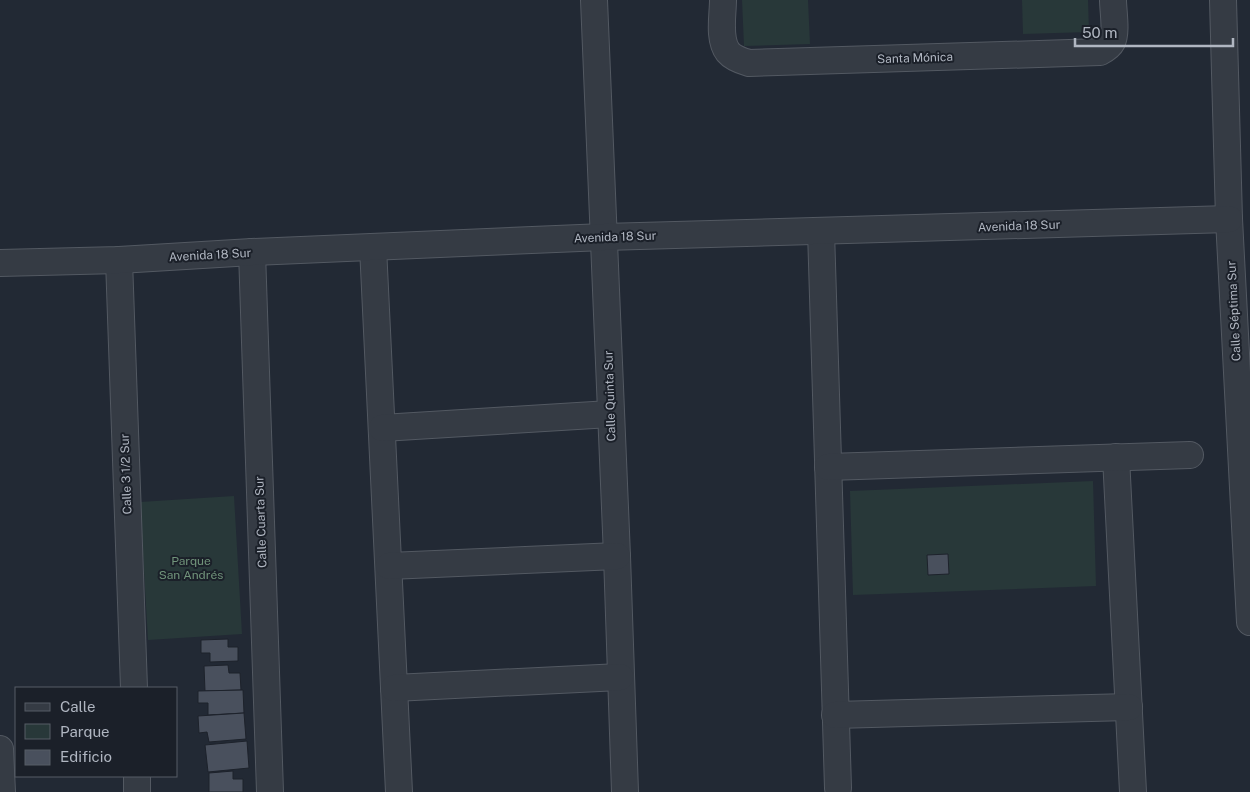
<svg xmlns="http://www.w3.org/2000/svg" width="1250" height="792" font-family="'Public Sans',sans-serif">
  <rect width="100%" height="100%" fill="#222934"/>
  <!-- green -->
  <g fill="#283839">
    <polygon points="742,0 808,0 810,44 744,46"/>
    <polygon points="1022,0 1088,0 1089,32 1023,34"/>
    <polygon points="1093,481 1096,586 853,595 850,491"/>
    <polygon points="234,496 242,634 148,640 140,502"/>
  </g>
  <!-- building -->
  <g fill="#49505d" stroke="#1d222b">
    <polygon points="948,554 949,574 928,575 927,555"/>
    <polygon points="228,639 228,647 238,647 238,661 210,662 210,653 201,653 201,640"/>
    <polygon points="228,665 229,673 240,673 241,690 205,691 204,666"/>
    <polygon points="243,690 244,713 208,715 208,703 198,703 198,691"/>
    <polygon points="244,713 246,739 209,742 207,732 199,733 198,716"/>
    <polygon points="247,741 249,768 208,772 205,745"/>
    <polygon points="233,771 233,779 243,779 243,792 209,792 209,773"/>
  </g>
  <g fill="none" stroke-linecap="round" stroke-linejoin="round">
    <defs>
      <g id="minor">
        <polyline points="594,0 617,556 625,792"/>
        <path d="M723,0c0,15 -5,39 5,52 5,6 14,9 21,11l351,-11c4,-2 10,-6 12,-10 5,-9 1,-32 1,-42"/>
        <polyline points="1223,0 1229,219 1250,622"/>
        <polyline points="821,231 838,788"/>
        <polyline points="373,247 399,792"/>
        <polyline points="252,252 270,792"/>
        <polyline points="119,260 134,688"/>
        <polyline points="0,263 119,260 252,252 604,237 1229,219"/>
        <polyline points="382,428 610,414"/>
        <polyline points="1116,457 1133,792"/>
        <polyline points="828,467 1190,455"/>
        <polyline points="389,566 617,556"/>
        <polyline points="394,688 620,677"/>
        <polyline points="835,715 1129,707"/>
        <polyline points="0,749 2,792"/>
        <polyline points="137,776 137,792"/>
      </g>
    </defs>
    <!-- minor casing -->
    <use href="#minor" stroke="#535962" stroke-width="28"/>
    <!-- minor -->
    <use href="#minor" stroke="#353b44" stroke-width="26"/>
  </g>
  <g text-anchor="middle" stroke-width="4" stroke-linejoin="round" paint-order="stroke">
    <!-- street labels -->
    <g font-size="12" fill="#b0b6c1" stroke="#1b2029">
      <text transform="translate(915 58) rotate(-2)" y="4">Santa Mónica</text>
      <text transform="translate(1019 226) rotate(-2)" y="4">Avenida 18 Sur</text>
      <text transform="translate(615 237) rotate(-2)" y="4">Avenida 18 Sur</text>
      <text transform="translate(210 255) rotate(-3)" y="4">Avenida 18 Sur</text>
      <text transform="translate(1234 311) rotate(-93)" y="4">Calle Séptima Sur</text>
      <text transform="translate(610 396) rotate(-92)" y="4">Calle Quinta Sur</text>
      <text transform="translate(126 474) rotate(-92)" y="4">Calle 3 1/2 Sur</text>
      <text transform="translate(261 522) rotate(-92)" y="4">Calle Cuarta Sur</text>
    </g>
    <!-- park labels -->
    <g font-size="12" fill="#71947b" stroke="#1b2029">
      <text x="191" y="565">Parque<tspan x="191" dy="14">San Andrés</tspan></text>
    </g>
  </g>
  <!-- legend -->
  <rect x="15" y="687" width="162" height="90" fill="#1b2029" stroke="#575c66"/>
  <rect x="25" y="703" width="25" height="8" fill="#353b44" stroke="#575c66"/>
  <text x="60" y="712" font-size="15" fill="#b0b6c1">Calle</text>
  <rect x="25" y="724" width="25" height="15" fill="#283839" stroke="#575c66"/>
  <text x="60" y="737" font-size="15" fill="#b0b6c1">Parque</text>
  <rect x="25" y="750" width="25" height="15" fill="#49505d" stroke="#575c66"/>
  <text x="60" y="762" font-size="15" fill="#b0b6c1">Edificio</text>
  <!-- scale -->
  <path d="M1075 38v8h158v-8" fill="none" stroke="#b0b6c1" stroke-width="2.5"/>
  <text x="1082" y="38" font-size="15" fill="#b0b6c1" stroke="#1b2029" stroke-width="4" paint-order="stroke">50 m</text>
</svg>
